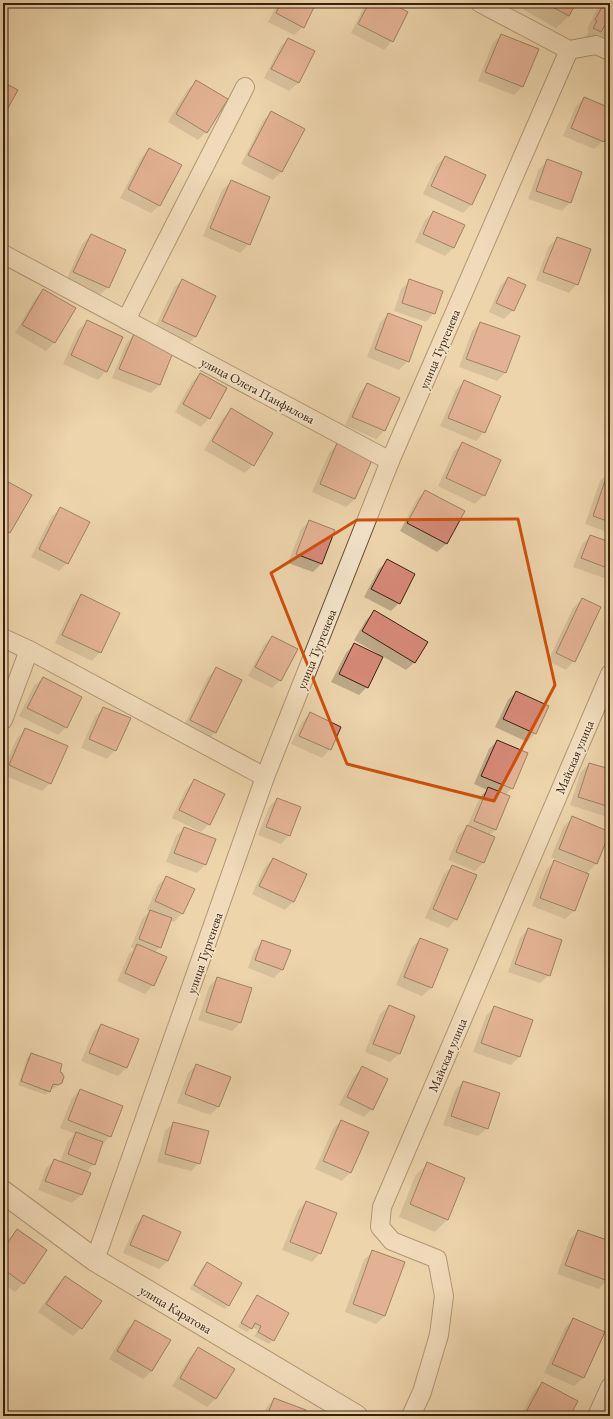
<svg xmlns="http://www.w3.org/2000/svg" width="613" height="1419" font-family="'EB Garamond',serif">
  <rect width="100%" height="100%" fill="#edd4ac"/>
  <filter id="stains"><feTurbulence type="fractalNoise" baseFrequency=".005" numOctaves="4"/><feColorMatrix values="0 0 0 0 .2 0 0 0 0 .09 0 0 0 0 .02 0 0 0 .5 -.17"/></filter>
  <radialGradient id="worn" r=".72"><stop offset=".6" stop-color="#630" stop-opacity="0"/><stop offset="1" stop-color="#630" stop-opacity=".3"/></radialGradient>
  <!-- shadow -->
  <g fill="#0003">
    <polygon points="278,3 315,3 303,27 294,35 268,22"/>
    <polygon points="366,3 389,3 392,41 384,50 351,33"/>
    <polygon points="512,3 575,3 569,16 556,28"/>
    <polygon points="600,3 610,3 610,40 598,34 592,40 586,37 589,30 587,29"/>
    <polygon points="501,35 537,50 522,87 514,95 478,81 493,43"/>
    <polygon points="288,39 314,52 298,83 289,91 264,78 280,47"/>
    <polygon points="197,81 206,132 198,140 168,122 188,89"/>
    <polygon points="584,98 610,109 610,124 603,141 594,149 563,136 576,106"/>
    <polygon points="271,113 303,129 281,172 273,180 241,164 263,121"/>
    <polygon points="149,149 160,205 151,213 120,198 141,158"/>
    <polygon points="445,157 472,204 463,213 423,194 436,166"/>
    <polygon points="547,161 570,202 562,211 528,199 539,169"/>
    <polygon points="231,182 249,244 240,253 203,236 222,190"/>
    <polygon points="433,212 453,248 445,256 415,242 425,220"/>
    <polygon points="91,235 108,287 99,296 66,281 82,244"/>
    <polygon points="557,238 577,284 569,293 536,280 549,246"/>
    <polygon points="508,278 513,310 504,319 489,312 500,286"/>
    <polygon points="182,280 215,296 195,337 187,345 154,329 174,288"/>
    <polygon points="410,281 434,313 426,322 394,311 401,289"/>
    <polygon points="43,290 74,309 54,343 46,351 15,333 35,299"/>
    <polygon points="388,314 408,361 399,370 367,357 380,323"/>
    <polygon points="87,322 106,371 98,380 63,364 78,330"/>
    <polygon points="480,323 519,336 505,373 497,381 459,367 472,331"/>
    <polygon points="134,335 173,351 159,385 151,393 112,378 126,344"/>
    <polygon points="200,374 209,418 201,427 175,412 192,382"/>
    <polygon points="464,381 484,432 476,441 440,426 456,390"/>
    <polygon points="367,385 385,430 376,439 345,425 359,393"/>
    <polygon points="231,410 253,465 245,473 204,450 223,418"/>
    <polygon points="463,443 484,495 475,504 438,486 454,451"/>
    <polygon points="338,444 355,499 346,507 312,492 329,453"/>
    <polygon points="609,473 610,473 610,533 585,524 600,481"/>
    <polygon points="3,480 9,532 3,538"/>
    <polygon points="426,491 463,511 446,544 437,552 400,531 417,499"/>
    <polygon points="61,508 67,563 59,571 31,557 52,516"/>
    <polygon points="310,521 334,531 321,564 313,572 288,563 301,529"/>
    <polygon points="591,536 610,543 610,572 604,578 573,567 582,544"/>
    <polygon points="387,561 399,603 391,611 364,597 379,569"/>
    <polygon points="82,595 100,652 92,661 55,643 73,604"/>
    <polygon points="582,599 574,661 566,670 548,661 573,608"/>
    <polygon points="374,612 415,662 406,670 382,656 367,687 359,695 331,682 346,653 354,644 377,655 378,654 354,640 366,620"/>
    <polygon points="272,637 280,680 272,688 248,676 264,645"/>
    <polygon points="217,668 216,732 207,740 183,728 208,677"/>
    <polygon points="43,678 66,727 58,735 19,716 34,686"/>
    <polygon points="516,692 548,707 535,734 527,742 495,727 508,700"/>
    <polygon points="104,708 115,750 107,759 81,748 95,716"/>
    <polygon points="310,713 330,749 322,758 291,744 302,722"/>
    <polygon points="610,722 610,735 605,733"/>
    <polygon points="26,729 50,783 42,791 3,775 3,770 17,738"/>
    <polygon points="497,741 512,788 505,795 496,829 489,836 494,838 483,863 475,871 448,860 459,835 467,827 480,797 487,790 474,784 489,749"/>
    <polygon points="589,764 610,770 610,818 570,805 581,772"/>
    <polygon points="194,781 209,824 201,832 172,818 186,789"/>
    <polygon points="277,799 289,835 281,844 258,835 269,807"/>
    <polygon points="573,818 609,833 596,864 586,874 588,874 574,911 565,919 532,906 546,870 555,861 583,873 584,871 551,857 564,826"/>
    <polygon points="184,828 215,840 205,865 197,873 166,862 176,836"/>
    <polygon points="273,859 306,875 293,902 285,910 252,894 265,867"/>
    <polygon points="453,866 456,919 448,928 425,918 444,874"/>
    <polygon points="167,877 193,889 182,914 174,922 170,920 160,947 154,953 153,985 145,994 117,981 129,954 134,949 131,947 142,919 150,911 147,910 158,885"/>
    <polygon points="528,929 549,975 540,983 508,972 520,938"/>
    <polygon points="421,939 447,950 431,988 422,996 396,985 412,947"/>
    <polygon points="263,941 283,969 274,978 248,968 254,950"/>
    <polygon points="217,978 240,1023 232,1031 198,1020 209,987"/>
    <polygon points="389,1006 414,1016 399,1054 390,1062 365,1052 380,1014"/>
    <polygon points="494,1007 519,1057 511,1065 473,1052 486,1016"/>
    <polygon points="101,1025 138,1040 126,1068 118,1076 81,1061 93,1033"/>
    <polygon points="31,1054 58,1073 61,1082 57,1086 53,1089 51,1088 46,1095 18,1085 27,1058"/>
    <polygon points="196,1065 219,1106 210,1115 177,1103 188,1073"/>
    <polygon points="362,1068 372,1109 364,1117 339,1105 354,1076"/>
    <polygon points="463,1082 487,1128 478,1136 443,1125 455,1090"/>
    <polygon points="80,1090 110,1136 102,1145 94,1164 86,1172 89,1174 81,1195 72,1203 38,1190 46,1168 55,1160 60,1162 68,1141 75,1134 60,1128 72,1098"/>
    <polygon points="341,1121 350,1173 342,1181 315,1169 333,1129"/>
    <polygon points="174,1123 199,1163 191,1171 157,1162 165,1131"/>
    <polygon points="427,1164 448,1219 435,1232 399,1217 415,1176"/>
    <polygon points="610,1193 610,1209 605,1207"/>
    <polygon points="306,1202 320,1253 312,1262 282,1250 298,1210"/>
    <polygon points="143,1217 168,1261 159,1269 123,1253 135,1225"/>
    <polygon points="17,1231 24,1283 15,1292 3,1283 3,1247 8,1239"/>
    <polygon points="578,1231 610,1243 610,1273 607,1280 599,1289 557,1274 570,1239"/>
    <polygon points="373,1251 385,1316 376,1324 345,1312 364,1260"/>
    <polygon points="207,1263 228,1305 225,1309 190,1289 203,1267"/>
    <polygon points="66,1277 81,1328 73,1336 38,1312 57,1285"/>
    <polygon points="257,1296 273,1340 269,1344 254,1336 258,1330 252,1327 247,1332 238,1327 253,1300"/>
    <polygon points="573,1320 603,1333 583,1378 574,1386 544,1373 565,1328"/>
    <polygon points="136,1321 152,1371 143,1379 109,1359 127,1329"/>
    <polygon points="199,1348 233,1369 215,1399 207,1407 172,1386 190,1357"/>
    <polygon points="542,1383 569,1416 521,1416 533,1392"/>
    <polygon points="274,1399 303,1416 263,1416 266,1408"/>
  </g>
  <!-- building -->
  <g fill="#d78a79" stroke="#3a200c">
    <polygon points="281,3 316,3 304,28 276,13"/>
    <polygon points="369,3 391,3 408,12 393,42 358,24"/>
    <polygon points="545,3 576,3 569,16"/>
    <polygon points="604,3 610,3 610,28 605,25 601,32 593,28 597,21 595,20"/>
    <polygon points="501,34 539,49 523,87 485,72"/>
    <polygon points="288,38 315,51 299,83 271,69"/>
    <polygon points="196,80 228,99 207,133 176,114"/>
    <polygon points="3,82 18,90 3,117"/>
    <polygon points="584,97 610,108 610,127 604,142 571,128"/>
    <polygon points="271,111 305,129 282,172 248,155"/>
    <polygon points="149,148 182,165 160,206 128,189"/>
    <polygon points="445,156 486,175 472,205 431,186"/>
    <polygon points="547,159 582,172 571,203 536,191"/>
    <polygon points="231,180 270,197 250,245 210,228"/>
    <polygon points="433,211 465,225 454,248 423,234"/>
    <polygon points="91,234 126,250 109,288 73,272"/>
    <polygon points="557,237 591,249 578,285 543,272"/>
    <polygon points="508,277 526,285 514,311 496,303"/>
    <polygon points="182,279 216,296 196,337 162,321"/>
    <polygon points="409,279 443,291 435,314 402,303"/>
    <polygon points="43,289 76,308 55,343 22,325"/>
    <polygon points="388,313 422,326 409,362 375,349"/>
    <polygon points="87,320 123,337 107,372 71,355"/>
    <polygon points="480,322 520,336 506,373 466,359"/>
    <polygon points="134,334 174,350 160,385 119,369"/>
    <polygon points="200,373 227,388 210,419 183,404"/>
    <polygon points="464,380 501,396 485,433 448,418"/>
    <polygon points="367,383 400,398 385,431 352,417"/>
    <polygon points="231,408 273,433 254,466 212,441"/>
    <polygon points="462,442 501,460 485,496 446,478"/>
    <polygon points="337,443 373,458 355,499 320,484"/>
    <polygon points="608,472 610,472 610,522 593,516"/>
    <polygon points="3,479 32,495 10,533 3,529"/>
    <polygon points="425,490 465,511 447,544 407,523"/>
    <polygon points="60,507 90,522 68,564 39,549"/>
    <polygon points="309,520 335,530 322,564 296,554"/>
    <polygon points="590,535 610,542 610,569 581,558"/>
    <polygon points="387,559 415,574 400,604 371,589"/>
    <polygon points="81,594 120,613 101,653 62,635"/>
    <polygon points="582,598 601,607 575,662 556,653"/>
    <polygon points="374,610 428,642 415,663 362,631"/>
    <polygon points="272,636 298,649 281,681 255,667"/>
    <polygon points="354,643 383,657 368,688 339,674"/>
    <polygon points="3,644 9,647 3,658"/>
    <polygon points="216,667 242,680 216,733 190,720"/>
    <polygon points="43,677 82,697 67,728 27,708"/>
    <polygon points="516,691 549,706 536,734 503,719"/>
    <polygon points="103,707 131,718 116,751 89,739"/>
    <polygon points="310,712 341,727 331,750 299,736"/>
    <polygon points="25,728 68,746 51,784 9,765"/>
    <polygon points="497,740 528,753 513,789 481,776"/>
    <polygon points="589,763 610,769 610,807 578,797"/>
    <polygon points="194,779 225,794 210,825 179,810"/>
    <polygon points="488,787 510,796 496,830 474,821"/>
    <polygon points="277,798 301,807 290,836 266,827"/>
    <polygon points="572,816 610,832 597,864 559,849"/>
    <polygon points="467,825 495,837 484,863 456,852"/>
    <polygon points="184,827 216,839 206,865 174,853"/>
    <polygon points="273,858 307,874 294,902 259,886"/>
    <polygon points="554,860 589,874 575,911 540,898"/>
    <polygon points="452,865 477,875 457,920 433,909"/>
    <polygon points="166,876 195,889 183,914 155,901"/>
    <polygon points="150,910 172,918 161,948 139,939"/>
    <polygon points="528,928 562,940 550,976 515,964"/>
    <polygon points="420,938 448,949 432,988 404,977"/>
    <polygon points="262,940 291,950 283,970 255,960"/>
    <polygon points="137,944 167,957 154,986 125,973"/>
    <polygon points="217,977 252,988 241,1023 206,1012"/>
    <polygon points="389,1005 415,1016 400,1054 373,1044"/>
    <polygon points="494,1006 533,1020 520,1057 481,1043"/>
    <polygon points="101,1024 139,1039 127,1068 89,1053"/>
    <polygon points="31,1053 62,1064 60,1072 62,1073 64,1077 62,1083 58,1085 53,1084 50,1092 21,1081"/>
    <polygon points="196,1064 231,1077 219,1107 185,1094"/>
    <polygon points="362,1066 388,1079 373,1110 347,1097"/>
    <polygon points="463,1081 500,1093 488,1129 451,1116"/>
    <polygon points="80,1089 123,1106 111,1137 68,1120"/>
    <polygon points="341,1120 369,1132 351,1173 323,1161"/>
    <polygon points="173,1122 209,1131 200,1164 165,1154"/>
    <polygon points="76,1132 103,1142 95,1165 68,1154"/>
    <polygon points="54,1159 91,1173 82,1195 45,1181"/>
    <polygon points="427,1162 465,1178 448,1220 410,1204"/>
    <polygon points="306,1201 337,1213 321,1254 290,1242"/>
    <polygon points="143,1215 181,1232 168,1261 130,1245"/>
    <polygon points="17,1229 47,1250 24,1284 3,1269 3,1250"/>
    <polygon points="578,1230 610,1241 610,1276 608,1281 565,1265"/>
    <polygon points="372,1250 405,1262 385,1316 353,1304"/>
    <polygon points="207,1262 242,1283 229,1306 194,1285"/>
    <polygon points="65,1276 102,1301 82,1329 46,1304"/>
    <polygon points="257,1295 289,1313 274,1341 258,1332 261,1326 255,1323 252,1329 241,1323"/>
    <polygon points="573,1318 605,1332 584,1378 552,1364"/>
    <polygon points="135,1320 171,1340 152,1371 117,1351"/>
    <polygon points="198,1347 235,1369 216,1399 180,1378"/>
    <polygon points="542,1382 578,1401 570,1416 524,1416"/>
    <polygon points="274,1398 306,1410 304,1416 267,1416"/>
  </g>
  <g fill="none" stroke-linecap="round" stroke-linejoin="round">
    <defs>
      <g id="minor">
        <polyline points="480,3 569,50 596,45 610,51"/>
        <polyline points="3,254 390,461"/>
        <polyline points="126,320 245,87"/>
        <polyline points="3,638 29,650 265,777"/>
        <polyline points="3,720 29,650"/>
        <polyline points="95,1260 265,777 390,461 569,50"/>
        <polyline points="411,1416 422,1392 439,1335 444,1296 437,1259 392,1241 380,1227 382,1207 610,674"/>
        <polyline points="597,1416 610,1387"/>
      </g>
      <polyline id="tertiary" points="3,1192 95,1260 356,1416"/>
    </defs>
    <!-- minor casing -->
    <use href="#minor" stroke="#674d34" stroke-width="20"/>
    <!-- tertiary casing -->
    <use href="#tertiary" stroke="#674d34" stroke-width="24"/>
    <!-- minor -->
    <use href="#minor" stroke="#f3e3c9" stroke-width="18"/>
    <!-- tertiary -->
    <use href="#tertiary" stroke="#f3e3c9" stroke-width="22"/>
  </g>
  <!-- marked area -->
  <path d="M0 0H613V1419H0ZM518,519l37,166 -61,116 -147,-37 -76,-191 86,-53z" fill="#edd4ac" fill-opacity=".55" fill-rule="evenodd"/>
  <path fill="none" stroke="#ce500c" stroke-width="3" stroke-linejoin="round" d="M518,519l37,166 -61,116 -147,-37 -76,-191 86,-53z"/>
  <g text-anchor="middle" stroke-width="3.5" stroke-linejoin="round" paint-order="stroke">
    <!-- street labels -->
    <g font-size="13" fill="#3a200c" stroke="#f3e3c9">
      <text transform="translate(439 349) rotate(-67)" y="5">улица Тургенева</text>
      <text transform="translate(258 390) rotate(28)" y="5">улица Олега Панфилова</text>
      <text transform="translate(316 649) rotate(-68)" y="5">улица Тургенева</text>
      <text transform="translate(574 757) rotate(-67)" y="5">Майская улица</text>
      <text transform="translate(204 953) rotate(-71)" y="5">улица Тургенева</text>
      <text transform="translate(447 1055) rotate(-67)" y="5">Майская улица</text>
      <text transform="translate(176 1309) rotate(31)" y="5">улица Каратова</text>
    </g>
  </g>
  <!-- margin -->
  <rect width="613" height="1419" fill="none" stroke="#edd4ac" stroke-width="16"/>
  <rect x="4" y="4" width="605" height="1411" fill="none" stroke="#3a200c" stroke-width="2"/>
  <rect x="8" y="8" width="597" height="1403" fill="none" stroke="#3a200c"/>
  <rect width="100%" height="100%" filter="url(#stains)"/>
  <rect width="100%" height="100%" fill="url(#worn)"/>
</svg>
